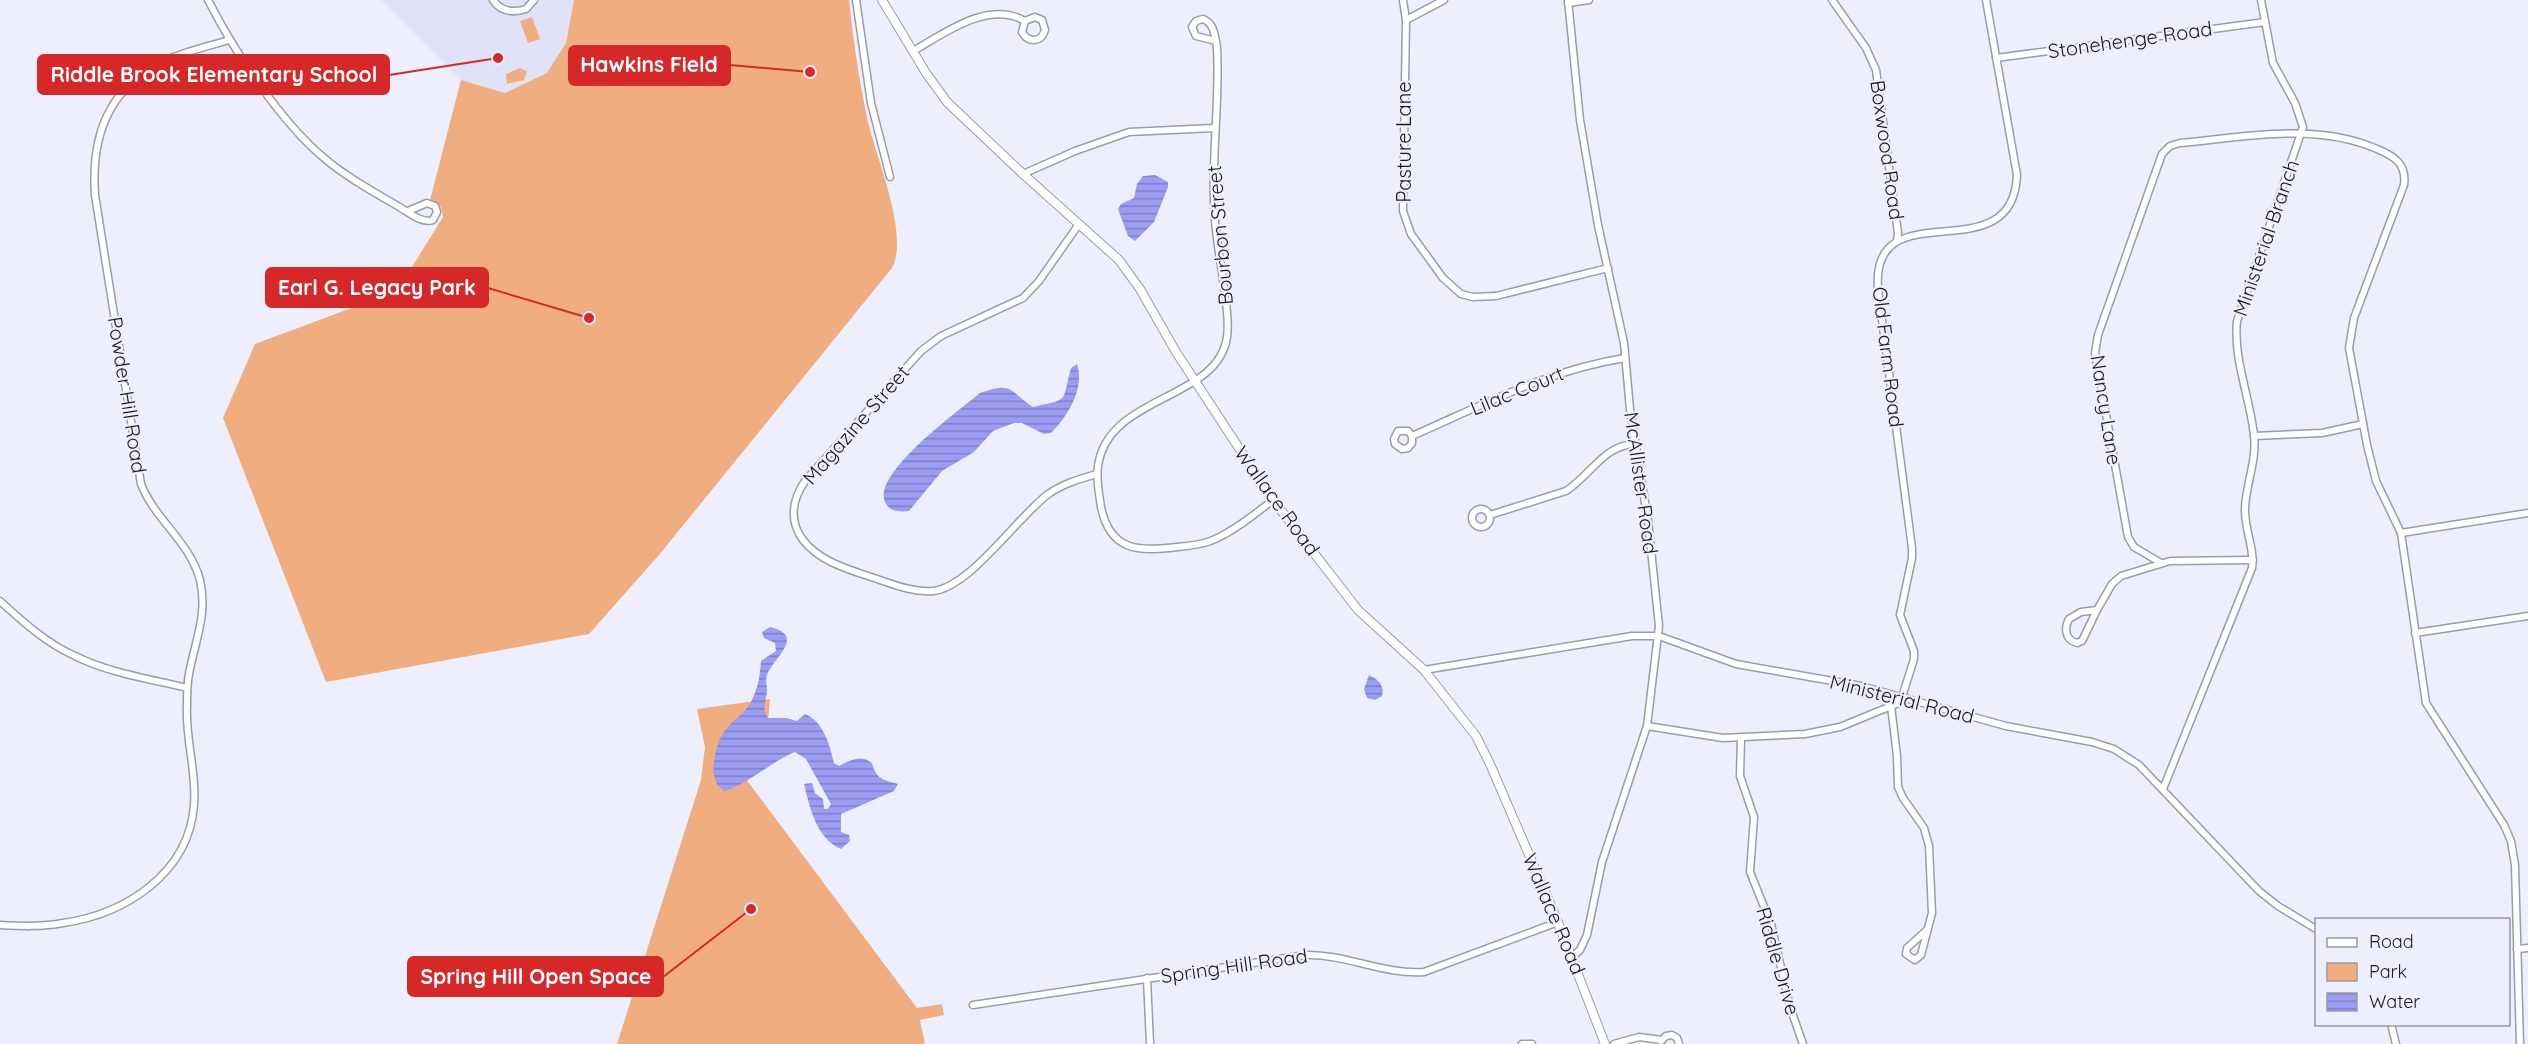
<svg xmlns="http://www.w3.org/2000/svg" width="2528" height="1044" font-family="Quicksand,sans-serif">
  <defs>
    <pattern id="water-rules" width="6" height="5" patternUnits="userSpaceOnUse" patternTransform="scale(1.5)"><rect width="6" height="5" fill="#9b9df2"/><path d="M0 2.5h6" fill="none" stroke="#7e7fc3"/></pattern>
  </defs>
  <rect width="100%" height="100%" fill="#eeeffe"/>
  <!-- built -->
  <polygon fill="#e0e2f7" points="381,0 574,0 566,43 547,73 505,93 461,80"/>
  <!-- green -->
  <g fill="#f0ae80">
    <path d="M574,0h275c4,40 10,79 18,118 8,37 43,117 25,150l-233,287 -70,79 -263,48 -103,-264 32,-74 142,-53 46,-74 -2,-10 -11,-7 31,-120 44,13 42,-20 19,-30z"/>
    <polygon points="532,17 540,39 528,43 520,21"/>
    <polygon points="520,68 527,71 524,80 507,84 506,74"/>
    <polygon points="770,699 766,744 740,771 917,1008 942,1004 944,1015 920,1020 925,1044 617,1044 701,780 705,747 697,709"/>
  </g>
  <!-- water -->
  <g fill="url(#water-rules)">
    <polygon points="1155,175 1168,182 1168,187 1154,222 1135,241 1128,236 1118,209 1121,204 1134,198 1137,184 1143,176"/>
    <path d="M1077,364c8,24 -9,52 -26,69l-7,1 -22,-11h-8l-21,8 -19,21 -32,19 -33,40c-9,1 -20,1 -24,-9 -13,-29 75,-92 95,-109 34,-12 28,-2 53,14 38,-9 28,-3 38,-39z"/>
    <path d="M770,627c34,8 8,28 0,42 -6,8 -3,14 -3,22 -1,11 -6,17 1,27h18l11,3 8,-7c18,7 25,31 29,49l5,3c11,-6 22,-12 33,-3 4,16 11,17 26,21l-4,7 -53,23v18l8,3 1,6 -9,8c-25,-11 -31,-41 -37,-65l8,-1 3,10 8,6 1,10h4l3,-5 -25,-45 -11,-7c-25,10 -45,31 -70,39 -18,-7 -11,-40 -4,-54 7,-14 23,-22 30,-35 7,-14 9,-26 10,-41l15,-10 -1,-8 -11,-5 -2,-6z"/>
    <path d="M1369,675c9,4 16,11 13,21l-7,4 -8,-2 -3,-9z"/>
  </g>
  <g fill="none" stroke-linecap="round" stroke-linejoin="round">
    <defs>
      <g id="minor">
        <path d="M208,0c26,51 72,121 116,158 21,18 48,33 72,47 11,6 25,19 37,15l4,-8 -2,-6 -8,-3 -19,8"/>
        <path d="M493,0c8,12 20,13 33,9l8,-9"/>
        <polyline points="856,0 871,103 890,177"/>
        <polyline points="1403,0 1406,20 1403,211 1411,234 1443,278 1461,294 1473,297 1496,296 1608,268"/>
        <polyline points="1568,0 1580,120 1598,225 1624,343 1630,409 1648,521 1659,626 1647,726 1602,862 1587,935 1580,950 1572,957"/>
        <polyline points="1832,0 1866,48 1876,70 1898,233 1897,241"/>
        <polyline points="1568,3 1589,0"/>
        <polyline points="1406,20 1444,0"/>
        <path d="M1216,41l-20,-5 -4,-9 4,-6 7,-2c11,4 12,17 14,28 3,51 -5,103 -3,154 0,32 8,64 11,95 2,13 4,28 2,41 -9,64 -119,57 -129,129 -2,14 1,27 3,41 9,44 37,45 76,40 12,-1 25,-2 36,-7 21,-9 42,-26 60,-40"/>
        <path d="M913,51c32,-18 75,-51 112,-30l-3,11c6,11 19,11 23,-2l-3,-10 -7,-3 -10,4"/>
        <polyline points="1996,58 2265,22"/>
        <polyline points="1023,174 1075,151 1129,132 1214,128"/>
        <path d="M1079,224l-40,57 -16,17 -82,38 -20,15 -116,130c-13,19 -16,40 -2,59 16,21 44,29 68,37 19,6 41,16 62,14 36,-3 84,-73 114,-96 15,-11 32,-16 50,-21"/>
        <path d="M1412,436v7l-4,5 -6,1 -7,-5 -1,-5 4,-8h10l4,5c71,-31 136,-66 213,-78"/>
        <polyline points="2254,436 2322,433 2363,424"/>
        <circle cx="1481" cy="518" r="9"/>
        <path d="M1490,515l76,-24c25,-16 37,-45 68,-47"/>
        <polyline points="2401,533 2528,513"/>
        <path d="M2161,563l-27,-16 -6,-10 -33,-184 3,-18 64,-181 8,-8 10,-3c65,-6 136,-21 197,6 17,7 30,15 27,36l-50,133 -5,30 18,97 9,36 25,52 25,170 78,122 7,16 4,24 5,179"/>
        <path d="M0,601c23,21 46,42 75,55 34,17 75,23 112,32"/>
        <path d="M2097,610l-15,31 -5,2c-12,-3 -13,-15 -8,-24l12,-7 16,-2 15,-26 9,-8 49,-15 83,-1"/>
        <polyline points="2415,633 2528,616"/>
        <polyline points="1424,670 1632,636 1659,636 1736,664 1861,686 2006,726 2092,742 2114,749 2139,765 2259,891 2278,906 2316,929"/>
        <polyline points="1891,706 1897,756 1898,787 1903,798 1924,828 1929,846 1932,913 1921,955 1915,960 1906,954 1907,948 1928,929"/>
        <path d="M1647,726l76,12 82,-4 35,-7 56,-23 6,-7 12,-38v-8l-14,-36 12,-57v-10l-34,-259c-8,-102 135,-13 139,-114l-31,-175"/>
        <polyline points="1741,738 1740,776 1754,817 1750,872 1771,924 1790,1007 1803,1044"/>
        <path d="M2163,789l89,-221c3,-20 -8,-39 -7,-60 1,-24 12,-48 9,-73 -4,-37 -21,-77 -17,-114l66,-194 -8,-24 -22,-40 -12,-63"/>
        <path d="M0,925c21,1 42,2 63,-2 63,-9 126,-50 131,-118 3,-33 -9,-66 -7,-100 0,-10 0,-21 2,-31 6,-33 19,-60 11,-94 -10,-38 -45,-60 -59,-96l-46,-289c-4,-56 12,-105 65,-132 21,-11 46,-16 69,-23"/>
        <polyline points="2517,949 2528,948"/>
        <polyline points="1147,978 1150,1044"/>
        <path d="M973,1005l333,-50c40,-1 78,20 118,17l134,-50"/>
        <polyline points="2391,1024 2396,1044"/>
        <polyline points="1661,1041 1666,1036 1672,1035 1677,1038 1679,1044"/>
        <polyline points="1522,1044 1532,1044"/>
        <polyline points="1614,1044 1639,1037 1662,1040"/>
      </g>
      <polyline id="tertiary" points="882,0 926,73 947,102 1023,174 1119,260 1140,289 1176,352 1273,500 1358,610 1424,670 1476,736 1490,764 1555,915 1605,1044"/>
    </defs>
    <!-- minor casing -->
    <use href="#minor" stroke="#9a9ca9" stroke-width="9"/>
    <!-- tertiary casing -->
    <use href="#tertiary" stroke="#9a9ca9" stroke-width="10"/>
    <!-- minor -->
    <use href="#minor" stroke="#fff" stroke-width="6"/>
    <!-- tertiary -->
    <use href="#tertiary" stroke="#fff" stroke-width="8"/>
  </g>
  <g text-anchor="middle" stroke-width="4.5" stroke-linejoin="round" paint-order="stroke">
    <!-- street labels -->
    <g font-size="20" fill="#19191e" stroke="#eeeffe">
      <text transform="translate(2130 40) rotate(-8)" y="7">Stonehenge Road</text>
      <text transform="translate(1404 142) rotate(-90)" y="7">Pasture Lane</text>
      <text transform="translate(1887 150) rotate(82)" y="7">Boxwood Road</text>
      <text transform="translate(1220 235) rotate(-95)" y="7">Bourbon Street</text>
      <text transform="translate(2266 238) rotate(-71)" y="7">Ministerial Branch</text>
      <text transform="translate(1888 357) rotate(83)" y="7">Old Farm Road</text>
      <text transform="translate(1517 391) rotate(-22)" y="7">Lilac Court</text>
      <text transform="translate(127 395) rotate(81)" y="7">Powder Hill Road</text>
      <text transform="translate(2106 410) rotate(81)" y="7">Nancy Lane</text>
      <text transform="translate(856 425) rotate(-49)" y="7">Magazine Street</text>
      <text transform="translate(1641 483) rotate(82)" y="7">McAllister Road</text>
      <text transform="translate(1277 501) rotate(54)" y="7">Wallace Road</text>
      <text transform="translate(1902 699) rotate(14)" y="7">Ministerial Road</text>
      <text transform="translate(1554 914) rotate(67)" y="7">Wallace Road</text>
      <text transform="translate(1778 961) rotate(74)" y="7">Riddle Drive</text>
      <text transform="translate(1234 966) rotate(-8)" y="7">Spring Hill Road</text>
    </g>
  </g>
  <!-- callouts -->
  <path fill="none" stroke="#d62828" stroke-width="2" d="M810 72L730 65M498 58L389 75M589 318L488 288M751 909L663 977"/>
  <g fill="#d62828" stroke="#eeeffe" stroke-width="2">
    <circle cx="810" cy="72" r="6"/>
    <circle cx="498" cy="58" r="6"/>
    <circle cx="589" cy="318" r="6"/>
    <circle cx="751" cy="909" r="6"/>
  </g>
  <g fill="#d62828" stroke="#d62828" stroke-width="2">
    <rect x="569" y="46" width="161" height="39" rx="6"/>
    <rect x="38" y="55" width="351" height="39" rx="6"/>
    <rect x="266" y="268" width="222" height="39" rx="6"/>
    <rect x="408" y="957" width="255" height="39" rx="6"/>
  </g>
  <g font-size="21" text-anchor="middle" font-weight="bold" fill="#fff">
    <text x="649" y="72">Hawkins Field</text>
    <text x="214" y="82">Riddle Brook Elementary School</text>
    <text x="377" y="295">Earl G. Legacy Park</text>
    <text x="536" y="984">Spring Hill Open Space</text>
  </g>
  <!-- legend -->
  <rect x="2315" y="918" width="195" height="108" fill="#eeeffe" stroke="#9999a4" stroke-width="1.5"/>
  <rect x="2327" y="938" width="30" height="9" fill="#ffffff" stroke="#9999a4" stroke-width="1.5"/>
  <text x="2369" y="948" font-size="18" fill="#19191e">Road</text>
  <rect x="2327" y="963" width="30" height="18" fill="#f0ae80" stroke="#9999a4" stroke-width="1.5"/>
  <text x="2369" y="978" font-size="18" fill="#19191e">Park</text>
  <rect x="2327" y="993" width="30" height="18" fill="url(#water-rules)" stroke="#9999a4" stroke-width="1.5"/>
  <text x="2369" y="1008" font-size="18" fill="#19191e">Water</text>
</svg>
